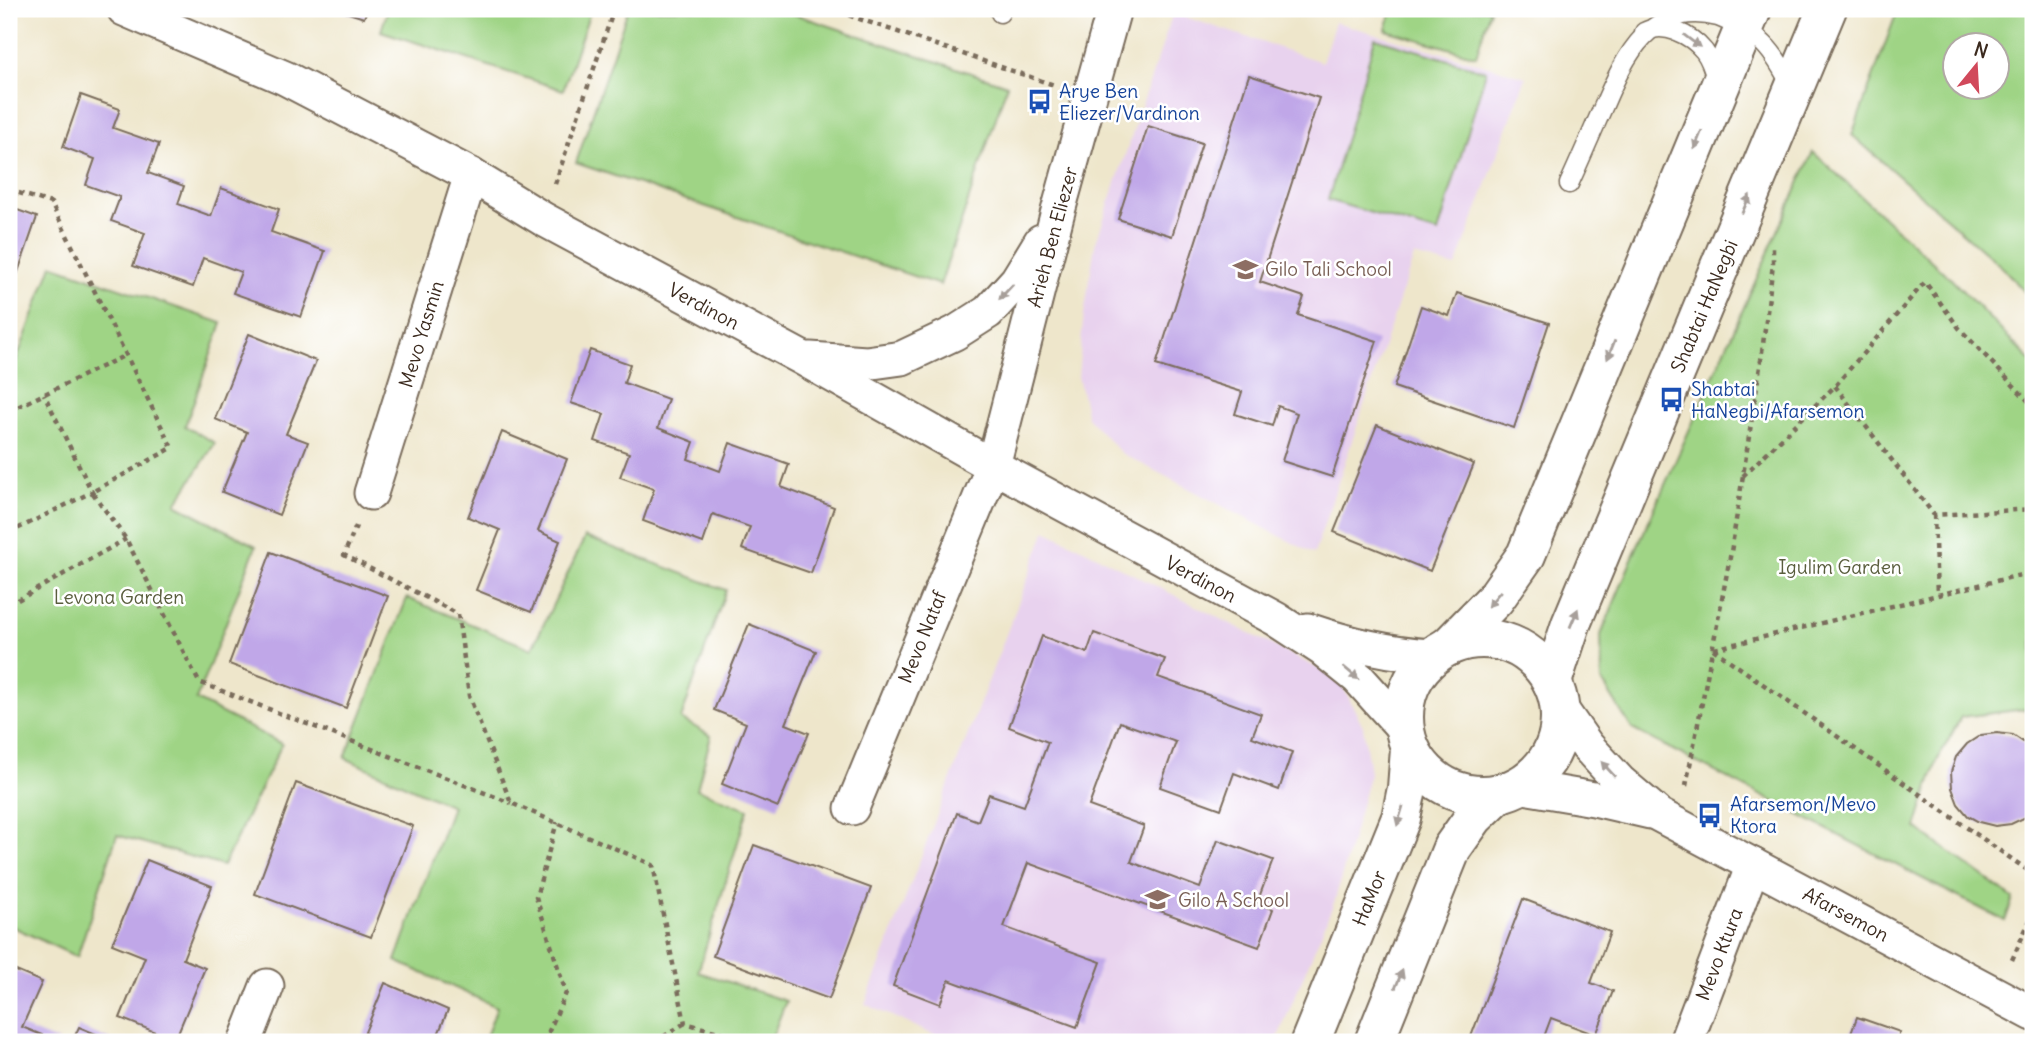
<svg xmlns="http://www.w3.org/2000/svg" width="2042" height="1051" font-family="Delius,sans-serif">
  <rect width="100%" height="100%" fill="#fff"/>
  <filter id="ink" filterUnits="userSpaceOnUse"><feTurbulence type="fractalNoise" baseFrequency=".0143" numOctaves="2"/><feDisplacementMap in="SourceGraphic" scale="14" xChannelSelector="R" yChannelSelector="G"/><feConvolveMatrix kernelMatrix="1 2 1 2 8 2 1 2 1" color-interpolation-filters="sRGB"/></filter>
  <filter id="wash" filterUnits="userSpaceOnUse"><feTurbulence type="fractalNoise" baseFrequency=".00686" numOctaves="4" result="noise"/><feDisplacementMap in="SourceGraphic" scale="28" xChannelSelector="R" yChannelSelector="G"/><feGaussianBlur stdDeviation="1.57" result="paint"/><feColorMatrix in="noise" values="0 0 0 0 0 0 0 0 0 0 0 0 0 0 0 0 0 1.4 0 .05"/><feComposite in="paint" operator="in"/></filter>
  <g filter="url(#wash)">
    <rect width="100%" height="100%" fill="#eee6cb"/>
    <!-- built -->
    <g fill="#e8d2ee">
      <polygon points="1173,13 1322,62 1335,22 1526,77 1456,267 1414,256 1314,554 1121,453 1087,417 1078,377 1083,321 1095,245"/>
      <polygon points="1046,530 1339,679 1363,726 1370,773 1335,900 1276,1042 949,1042 865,1004"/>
    </g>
    <!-- green -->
    <g fill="#9fd485" stroke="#6d7f52" stroke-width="2" fill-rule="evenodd">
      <polygon points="388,9 591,9 563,90 381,31"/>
      <polygon points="628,9 779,9 1007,85 940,285 576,163"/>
      <polygon points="1392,9 1490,9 1476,56 1386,30"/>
      <path d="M1898,9h135v292l-30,-33 -151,-133zM1954,46h42v42h-42z"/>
      <polygon points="1375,38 1486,71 1438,233 1328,200"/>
      <polygon points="1813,152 1952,280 2033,363 2033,708 1961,717 1937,761 1916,828 2013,898 2005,921 1632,729 1602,681 1601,635 1631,561"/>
      <polygon points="52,265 222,323 185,426 215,443 176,504 256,546 196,700 282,744 223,866 117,835 77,957 9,925 9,368 13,369"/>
      <polygon points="585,537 726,590 681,719 711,736 697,789 748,809 698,972 786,1001 770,1042 484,1042 497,1007 396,961 452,806 345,758 407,598 532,649"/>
    </g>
    <g id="blocks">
      <!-- building -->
      <g fill="#c0a7e8">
        <polygon points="336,9 367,9 364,18"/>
        <polygon points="1249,75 1319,98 1260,282 1304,297 1298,315 1377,341 1332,477 1282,461 1297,413 1278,406 1272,426 1235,414 1242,392 1156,365"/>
        <polygon points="81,95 120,109 113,128 159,144 148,173 184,186 178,204 211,216 221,188 279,209 271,232 325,251 301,317 233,293 241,272 203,258 193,287 133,266 145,233 111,221 120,197 86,185 95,159 63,147"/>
        <polygon points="1148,126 1202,143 1172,236 1118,219"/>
        <polygon points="9,207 37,217 9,298"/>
        <polygon points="1457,293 1549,323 1514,428 1394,387 1421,306 1449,316"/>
        <polygon points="249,334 316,361 286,434 308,442 279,515 222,492 247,432 215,419"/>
        <polygon points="590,350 630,364 624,383 668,399 658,428 694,442 688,459 720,471 730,443 789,464 781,487 834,507 811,573 742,549 750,527 713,514 703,543 643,521 654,489 620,477 629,453 595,441 604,414 571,403"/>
        <polygon points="1377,425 1474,464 1430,571 1334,532"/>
        <polygon points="502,432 567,459 538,531 560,541 531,612 476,590 500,530 468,517"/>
        <polygon points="271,552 388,596 346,708 229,664"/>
        <polygon points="749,624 816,651 786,724 809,733 778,807 722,784 746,723 714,710"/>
        <polygon points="1094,633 1165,659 1158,677 1261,714 1252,737 1292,752 1279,790 1234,773 1221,809 1160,787 1176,742 1120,722 1089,806 1144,826 1131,862 1200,888 1218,840 1273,860 1257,903 1273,909 1259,947 1028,863 1004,927 1101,962 1077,1027 949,980 940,1004 893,986 957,813 978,821 989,794 1024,806 1048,742 1009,727 1042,636 1087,653"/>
        <polygon points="1997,733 2013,735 2033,749 2033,810 2026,817 2011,824 1995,826 1979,822 1968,816 1958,804 1952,788 1951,772 1956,757 1967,744 1981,735"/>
        <polygon points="296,783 413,826 371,937 255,894"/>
        <polygon points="754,845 871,888 829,999 713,956"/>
        <polygon points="147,860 212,886 183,959 205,968 175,1040 120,1018 145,957 112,944"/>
        <polygon points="1523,899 1610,932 1591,983 1613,991 1596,1035 1551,1018 1542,1042 1469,1042"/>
        <polygon points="9,968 42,982 22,1027 59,1042 9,1042"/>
        <polygon points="385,983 448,1010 435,1042 361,1042"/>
        <polygon points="1857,1017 1900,1032 1896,1042 1848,1042"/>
        <polygon points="79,1027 115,1042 72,1042"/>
      </g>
    </g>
  </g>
  <g filter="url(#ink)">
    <use href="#blocks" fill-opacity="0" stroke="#7a6c5b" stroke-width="2"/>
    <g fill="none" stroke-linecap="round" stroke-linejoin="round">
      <defs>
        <g id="lane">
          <polyline points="1000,13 1002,9"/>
          <path d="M1644,32c20,-11 47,3 60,19 7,9 10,20 13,31"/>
          <path d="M1569,184c12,-26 23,-52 35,-79 21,-49 47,-105 114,-88 44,18 54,31 75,72"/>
        </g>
        <g id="street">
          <polyline points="124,9 285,78 471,175 543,219 802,358 993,466 1276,619 1322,649 1358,678 1404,729"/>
          <polyline points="810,359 866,363 902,358 955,333 988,312 1017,280 1041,241"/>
          <polyline points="371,493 471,175"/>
          <path d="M1308,630c41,14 81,23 124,26"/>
          <polyline points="1559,706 1587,746 1619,781 1659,815 2033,1014"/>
          <polyline points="1518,786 1594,799 1650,812"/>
          <polyline points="852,808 993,466 1057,215 1114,9"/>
          <polyline points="245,1042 267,986"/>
          <polyline points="1686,1042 1753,865"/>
        </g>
        <g id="secondary">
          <circle cx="1482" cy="717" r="78"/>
          <polyline points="1449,646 1495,599 1526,555 1752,9"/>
          <polyline points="1552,682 1571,624 1827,9"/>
          <polyline points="1310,1042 1401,818 1407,788 1410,749"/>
          <polyline points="1374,1042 1452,848 1474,817 1499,793"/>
        </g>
      </defs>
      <!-- lane casing -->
      <use href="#lane" stroke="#7a6c5b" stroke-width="21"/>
      <!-- street casing -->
      <use href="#street" stroke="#7a6c5b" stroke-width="37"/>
      <!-- secondary casing -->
      <use href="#secondary" stroke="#7a6c5b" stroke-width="42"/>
      <!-- path -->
      <g stroke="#7a6c5b" stroke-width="4.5" stroke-dasharray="5 5" stroke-linecap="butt">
        <polyline points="830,9 1054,85"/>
        <polyline points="555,184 614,9"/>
        <polyline points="9,190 51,203 172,448 92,492 126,539 199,682 511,803"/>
        <polyline points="1835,386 1934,515 2033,509"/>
        <polyline points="9,411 126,355"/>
        <polyline points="1743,476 1835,386 1925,282 1959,328 2033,406"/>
        <polyline points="1934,515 1937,595"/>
        <polyline points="356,526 344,555 458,614 469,696 511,803 653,865 685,1023 755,1042"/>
        <polyline points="9,533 92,492 44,394"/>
        <polyline points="9,605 126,539"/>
        <polyline points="1713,649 2033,874"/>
        <polyline points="1714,649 2033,572"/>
        <polyline points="1686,786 1731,552 1761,360 1773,264 1773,246"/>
        <polyline points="2012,960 2033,913"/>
        <polyline points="544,1042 566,993 536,897 557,822"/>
        <polyline points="655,1042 685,1023"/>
      </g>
      <!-- lane -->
      <use href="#lane" stroke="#fff" stroke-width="18"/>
      <!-- street -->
      <use href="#street" stroke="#fff" stroke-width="33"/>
      <!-- secondary -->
      <use href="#secondary" stroke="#fff" stroke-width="38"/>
    </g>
    <!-- one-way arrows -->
    <defs><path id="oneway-solid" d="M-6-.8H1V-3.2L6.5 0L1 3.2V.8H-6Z" transform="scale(1.75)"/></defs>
    <g fill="#a79f9a">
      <use href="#oneway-solid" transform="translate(1692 41) rotate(37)"/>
      <use href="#oneway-solid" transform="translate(1698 140) rotate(112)"/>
      <use href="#oneway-solid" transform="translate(1746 204) rotate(-67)"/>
      <use href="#oneway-solid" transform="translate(1006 292) rotate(133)"/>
      <use href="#oneway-solid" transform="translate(1611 350) rotate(112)"/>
      <use href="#oneway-solid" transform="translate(1494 599) rotate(130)"/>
      <use href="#oneway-solid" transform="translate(1574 618) rotate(-67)"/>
      <use href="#oneway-solid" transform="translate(1351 673) rotate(40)"/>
      <use href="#oneway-solid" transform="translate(1608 769) rotate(-132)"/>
      <use href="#oneway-solid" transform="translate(1400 816) rotate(107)"/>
      <use href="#oneway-solid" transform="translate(1399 979) rotate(-68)"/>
    </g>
  </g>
  <!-- icons -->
  <defs>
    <symbol id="bus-bare" viewBox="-9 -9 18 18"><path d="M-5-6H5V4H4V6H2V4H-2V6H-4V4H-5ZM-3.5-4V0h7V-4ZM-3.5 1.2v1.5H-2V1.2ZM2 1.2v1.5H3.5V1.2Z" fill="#1a4fb4" stroke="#fff" stroke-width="2.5" paint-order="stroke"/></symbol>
    <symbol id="school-bare" viewBox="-9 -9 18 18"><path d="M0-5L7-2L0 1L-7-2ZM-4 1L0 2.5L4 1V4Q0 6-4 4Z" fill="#8d6e63" stroke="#fff" stroke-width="2.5" paint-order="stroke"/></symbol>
  </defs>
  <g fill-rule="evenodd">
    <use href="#bus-bare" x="1022" y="84" width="35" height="35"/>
    <use href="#school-bare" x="1228" y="252" width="35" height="35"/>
    <use href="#bus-bare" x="1654" y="382" width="35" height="35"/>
    <use href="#bus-bare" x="1692" y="798" width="35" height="35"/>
    <use href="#school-bare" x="1140" y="882" width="35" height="35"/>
  </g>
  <g text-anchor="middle" stroke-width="5" stroke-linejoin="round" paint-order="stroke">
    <!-- transit labels -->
    <g font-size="19" fill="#164399" stroke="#fff" text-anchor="start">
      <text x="1059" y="98">Arye Ben<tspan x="1059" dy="22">Eliezer/Vardinon</tspan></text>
      <text x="1691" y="396">Shabtai<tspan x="1691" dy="22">HaNegbi/Afarsemon</tspan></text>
      <text x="1730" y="811">Afarsemon/Mevo<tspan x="1730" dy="22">Ktora</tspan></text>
    </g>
    <!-- street labels -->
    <g font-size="19" fill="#3b2a1e" stroke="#fff">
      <text transform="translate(1052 237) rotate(-75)" y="7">Arieh Ben Eliezer</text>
      <text transform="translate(704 306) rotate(28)" y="7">Verdinon</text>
      <text transform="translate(1704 306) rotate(-67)" y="7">Shabtai HaNegbi</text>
      <text transform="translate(421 334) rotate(-73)" y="7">Mevo Yasmin</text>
      <text transform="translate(1201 579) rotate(28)" y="7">Verdinon</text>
      <text transform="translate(922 637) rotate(-68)" y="7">Mevo Nataf</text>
      <text transform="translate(1369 898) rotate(-68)" y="7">HaMor</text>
      <text transform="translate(1846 914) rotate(28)" y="7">Afarsemon</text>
      <text transform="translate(1719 954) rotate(-69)" y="7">Mevo Ktura</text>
    </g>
    <!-- education labels -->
    <g font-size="19" fill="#785e54" stroke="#fff" text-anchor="start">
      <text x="1265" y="276">Gilo Tali School</text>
      <text x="1178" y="907">Gilo A School</text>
    </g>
    <!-- park labels -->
    <g font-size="19" fill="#595d3d" stroke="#fff">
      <text x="1840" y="574">Igulim Garden</text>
      <text x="119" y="604">Levona Garden</text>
    </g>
  </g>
  <!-- margin -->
  <rect width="2042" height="1051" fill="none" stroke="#fff" stroke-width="35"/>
  <!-- north arrow -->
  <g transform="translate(1976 66) rotate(18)"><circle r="33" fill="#ffffff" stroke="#b1aaa5" stroke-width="2"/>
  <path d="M0-5L12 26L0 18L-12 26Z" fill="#d1495b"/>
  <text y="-10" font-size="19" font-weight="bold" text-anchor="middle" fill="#3b2a1e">N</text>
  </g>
</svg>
